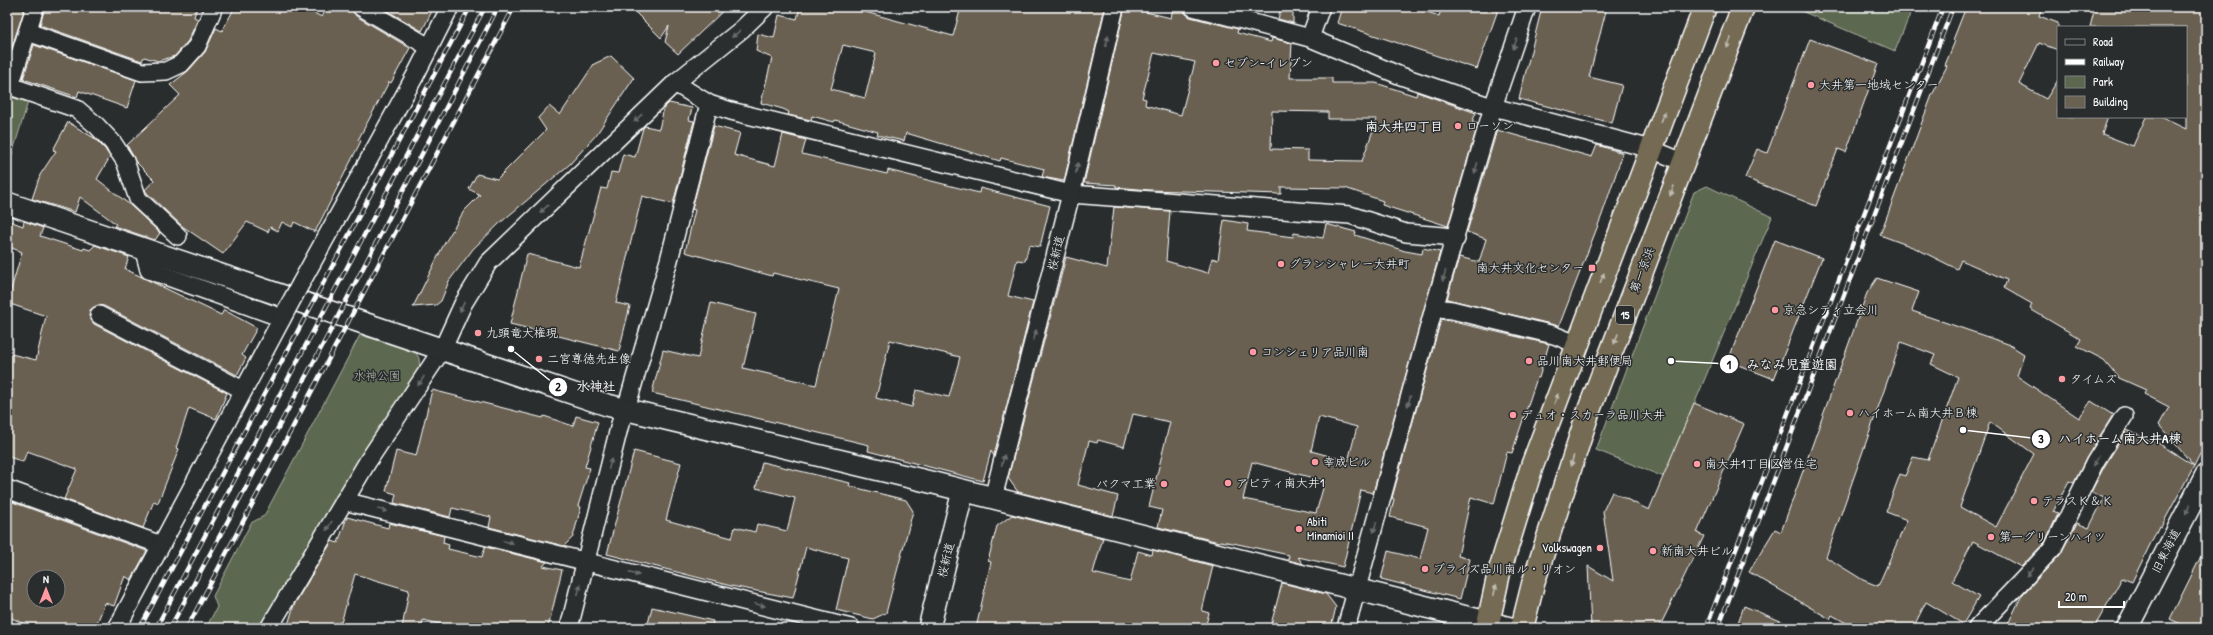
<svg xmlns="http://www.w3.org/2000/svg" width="2213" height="635" font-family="'Patrick Hand','Klee One',sans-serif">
  <rect width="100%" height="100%" fill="#2a2d2e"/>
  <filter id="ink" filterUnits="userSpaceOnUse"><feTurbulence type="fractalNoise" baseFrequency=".025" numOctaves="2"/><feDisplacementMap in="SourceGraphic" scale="8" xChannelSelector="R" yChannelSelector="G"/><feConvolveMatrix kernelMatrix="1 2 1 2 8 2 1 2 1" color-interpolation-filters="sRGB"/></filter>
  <g filter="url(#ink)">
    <!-- green -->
    <g fill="#5c674f" stroke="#aeb3a7">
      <polygon points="1792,7 1913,7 1895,51"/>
      <polygon points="7,96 28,102 7,171"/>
      <polygon points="1707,186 1772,217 1664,477 1596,450 1694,192"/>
      <polygon points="360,335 414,350 419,358 420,370 261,628 206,628 217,607 213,596 251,523 264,516"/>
    </g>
    <!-- building -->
    <g fill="#696151" stroke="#fff" fill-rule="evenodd">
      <polygon points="7,7 25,7 12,47 7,46"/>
      <polygon points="45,7 197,7 194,17 198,19 188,41 175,56 158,61 144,57 142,61 40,25"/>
      <polygon points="235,7 301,7 322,17 327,7 351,7 356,16 410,48 391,83 389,82 358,140 361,141 315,232 294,222 292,227 282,222 278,231 270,227 268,232 247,222 223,254 182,226 147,193 145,190 154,180 135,161 127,145 180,95 170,85 188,71 205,52 216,28 222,31"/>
      <polygon points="381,7 434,7 422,31"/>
      <polygon points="630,7 727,7 678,54 665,42 669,26 661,38"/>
      <path d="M800,7h47l106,29 8,-29h144l-41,174 -22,-4 2,-8 -43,-11 -1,3 -94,-28 -2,8 -27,-6 1,-3 -43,-12 -1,2 -22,-6 -1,4 -23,-5 1,-3 -6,-3 -22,-6 11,-45 -16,-7 2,-17 16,4 5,-23 18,4zM843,45l33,8 -11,45 -34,-9z"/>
      <path d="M1125,7l46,11 2,-11h10l3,7 4,3 48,12 -1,4 34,9 1,-4 20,5 -2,35h42v5h44l40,13 1,-4 59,21 -4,9 6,2 -30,102 -66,-21 1,-4 -38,-13 -64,-1v7l-132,-4 -33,-3v-2l-32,-2zM1154,53l41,9 -14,53 -36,-10 1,-6 -4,-1zM1272,111l56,1v7h49l-15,42 -54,-1v-10l-37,-1z"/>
      <polygon points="1281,7 1293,7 1293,23 1278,19"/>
      <polygon points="1342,7 1413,7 1439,16 1442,7 1499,7 1477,69 1337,23"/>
      <polygon points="1542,7 1607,7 1589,77 1622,85 1612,123 1519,99"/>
      <polygon points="1966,7 2042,7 2039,16 2058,23 2058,50 2039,43 2019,84 2046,99 2058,80 2058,117 2108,117 2102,134 2133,146 2146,117 2161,117 2186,129 2186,27 2090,27 2095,7 2206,7 2206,442 2194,466 2159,425 2169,407 2144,394 2146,390 2119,378 2104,360 2077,346 2081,339 2030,309 2032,304 2004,288 2007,280 1961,260 1957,269 1915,248 1880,235 1932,95 1947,66 1945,65 1955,41 1953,40"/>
      <polygon points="1810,39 1878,64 1846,152 1838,149 1816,206 1745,178 1757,149 1767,153"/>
      <polygon points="34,45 136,80 127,108 79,91 77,97 23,79"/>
      <polygon points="611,56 634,78 596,135 570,164 500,223 473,249 449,281 441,301 436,305 413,307 443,246 464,211 480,195 469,189 477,174 497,179 546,130 538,118 549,106 560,115 594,64"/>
      <polygon points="669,103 692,108 689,120 694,121 673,204 642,196 616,303 630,306 619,351 510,324 527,254 579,267 601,188 607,189 611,172 618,173 623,154 635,157 643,128 645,126 659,129 664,108"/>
      <polygon points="68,122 94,138 105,149 110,157 97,179 130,205 160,233 155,240 114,226 116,224 80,197 75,212 32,199 40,175 56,151 53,150"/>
      <path d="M714,126l26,7 -6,22 41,11 8,-32 23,6 -4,14 85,20 1,-4 91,23 1,-5 70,18 -10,41 -11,-2 -4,16 -8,-1 -9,36 25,6 -39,154 -3,-5 -8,30 -115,-30 1,-6 -217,-52 11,-43 35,8 13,-55 45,11 -13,54 73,17 23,-96 -66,-16 -1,3 -87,-24 10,-42 -3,-1zM890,340l70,17 -11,40 -33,-7 -4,17 -36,-9z"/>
      <polygon points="1497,130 1592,157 1597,145 1623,153 1602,215 1559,326 1447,299 1459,257 1479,262 1486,239 1467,232"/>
      <path d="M1114,207l56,4 -4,50 42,12 4,-15 6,2 6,-40 24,4 -1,7 46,6 1,-4 29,5 3,-14 30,8 -1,3 50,16 17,3 1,-6 17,4 -67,241 -12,-3 -18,77 -45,-10 5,7 -15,-4 1,-5 -56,-12 -13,-2 -1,1 -61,-15 4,-17 -13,-3 21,-85 -37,-8 -9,33 -26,-7 -1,3 -8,-2 -11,44 40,11 -5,20 -95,-24 -10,-14 58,-221 41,11zM1319,417l38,10 -9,34 -37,-10zM1252,462l73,19 -9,32 -73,-14z"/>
      <polygon points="7,220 23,226 24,221 43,228 40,236 83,250 84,248 90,250 95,245 129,257 125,269 221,315 224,310 257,328 242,355 246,358 237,375 104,306 98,305 90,310 89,316 94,324 227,393 216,419 189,408 176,448 179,449 158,503 154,501 143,528 64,499 77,469 27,451 23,462 7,456 7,353 36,360 46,316 7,303 22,252 7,246"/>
      <polygon points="1775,240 1822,258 1774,379 1728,361"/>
      <path d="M1877,278l42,14 -7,19 96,33 16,10 -7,22 62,42 12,-17 22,14 -26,42 -13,26 -5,-2 -16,31 5,2 -13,28 -24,25 -48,-26 -21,40 27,16 -16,27 -37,-22 -13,26h-58l-23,-13 -2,4 -81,-47 26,-43 6,3 86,-239zM1901,342l34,13 -4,9 27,13 -30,83 -15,-3 -8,19 -5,-2 -14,38 21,8 -29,66 -15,-6 -37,-23zM1990,422l44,32 -38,73 -36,-20z"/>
      <polygon points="1441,319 1549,344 1539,378 1537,378 1512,453 1507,452 1494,504 1471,497 1458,556 1470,559 1460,599 1381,579 1388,551 1420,559 1428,527 1390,517 1394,499 1392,498"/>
      <polygon points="432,390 543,418 544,416 573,426 576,416 598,422 585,467 590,468 578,506 581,507 573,537 564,546 489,527 491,517 452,508 450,517 394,503 396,494 386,491 396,451 416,456"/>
      <polygon points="1694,403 1744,424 1697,533 1704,536 1659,628 1591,628 1588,566 1613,581 1603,511 1612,492 1649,510"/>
      <polygon points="2127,430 2151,441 2152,439 2194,466 2161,527 2159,526 2132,582 2122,578 2094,628 2006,628 2022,595 2060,555 2077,523 2089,528 2104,498 2091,492 2104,467"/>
      <polygon points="634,451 681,463 666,520 732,538 735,527 755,532 757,524 787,531 795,498 756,488 762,462 850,483 849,486 906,500 913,511 886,613 873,619 836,610 848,558 806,547 793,598 731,586 607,554"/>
      <path d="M7,500l140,51 -16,29 -6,-4 -11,30 -9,-3 -10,25h-61l-27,-12zM34,577h24v24h-24z"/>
      <polygon points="1012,515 1103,538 1093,573 1130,582 1138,551 1152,555 1153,550 1213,566 1202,611 1209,613 1205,628 976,628 991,562 988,561 997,526"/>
      <polygon points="347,517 388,528 389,523 444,536 443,543 449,545 448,549 482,557 485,547 547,562 543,566 562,570 548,628 456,628 423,620 422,628 402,628 409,590 355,574 341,623 339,622 337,628 287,628 294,605 332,541 338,543"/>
      <polygon points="2206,546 2206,628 2189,628 2170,619"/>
      <polygon points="1282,583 1326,594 1336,607 1331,628 1270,628"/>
      <polygon points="1744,606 1795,627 1795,628 1736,628"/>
      <polygon points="652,607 713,621 712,628 647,628"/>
    </g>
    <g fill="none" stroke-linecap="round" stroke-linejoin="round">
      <defs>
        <g id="minor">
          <polyline points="361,7 429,47"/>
          <polyline points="1193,7 1310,38 1401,76 1486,105 1651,149 1683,162"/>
          <polyline points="28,32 142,72 166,71 181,64 197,46 214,7"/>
          <polyline points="1310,38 1321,7"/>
          <polyline points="675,83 709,104 731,111 1071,194 1350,215 1406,233 1444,236 1456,239"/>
          <polyline points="10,86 77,109 97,126 113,143 125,161 138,199 178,236"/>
          <polyline points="7,88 10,86 35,7"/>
          <polyline points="144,251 149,270 282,318"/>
          <polyline points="301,283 416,74 450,7"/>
          <polyline points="1434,308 1452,310 1554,335 1576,344"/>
          <polyline points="99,315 243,390"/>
          <polyline points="7,489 161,545"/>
          <polyline points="993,498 1071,194 1115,7"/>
          <polyline points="344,501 851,628"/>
          <polyline points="117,628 287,309"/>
          <polyline points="269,628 368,461 443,348 463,304 488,263 675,83 741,30 765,7"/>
          <polyline points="569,628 620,424 626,409 669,260 709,104"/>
          <polyline points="1346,628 1434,308 1493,107 1527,7"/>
          <polyline points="1977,628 2053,548 2095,462 2124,416"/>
        </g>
        <g id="tertiary">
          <polyline points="7,203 607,405 922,480 1510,628"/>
          <polyline points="929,628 963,491"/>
          <polyline points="2127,628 2206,475"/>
        </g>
        <g id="trunk">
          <polyline points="1487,628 1499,573 1532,466 1705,7"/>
          <polyline points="1522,628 1533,584 1589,410 1743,7"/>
        </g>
      </defs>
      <!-- minor casing -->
      <use href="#minor" stroke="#fff" stroke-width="20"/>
      <!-- tertiary casing -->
      <use href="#tertiary" stroke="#fff" stroke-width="24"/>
      <!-- trunk casing -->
      <use href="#trunk" stroke="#fff" stroke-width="25"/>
      <!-- minor -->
      <use href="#minor" stroke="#2a2d2e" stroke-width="17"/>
      <!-- tertiary -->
      <use href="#tertiary" stroke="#2a2d2e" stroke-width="21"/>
      <!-- trunk -->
      <use href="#trunk" stroke="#746b52" stroke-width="22"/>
      <defs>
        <g id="rail">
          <polyline points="140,628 470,7"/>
          <polyline points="156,628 485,7"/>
          <polyline points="170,628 333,326 498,7"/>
          <polyline points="187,628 514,7"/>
          <polyline points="1706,628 1943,7"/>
          <polyline points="1718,628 1953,7"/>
        </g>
      </defs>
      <!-- rail casing -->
      <use href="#rail" stroke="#fff" stroke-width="4.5"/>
      <!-- rail -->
      <use href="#rail" stroke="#2a2d2e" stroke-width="3" stroke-dasharray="9" stroke-linecap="butt"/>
      <defs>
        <polyline id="minor-bridge" points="287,309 301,283"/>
      </defs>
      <!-- minor-bridge casing -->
      <use href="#minor-bridge" stroke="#fff" stroke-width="20" stroke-linecap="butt"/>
      <!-- minor-bridge -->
      <use href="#minor-bridge" stroke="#2a2d2e" stroke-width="17"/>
    </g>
    <!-- one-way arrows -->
    <defs><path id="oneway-solid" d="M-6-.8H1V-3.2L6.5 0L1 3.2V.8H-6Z"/></defs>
    <g fill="#6a6c6d">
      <use href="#oneway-solid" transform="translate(736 34) rotate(141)"/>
      <use href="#oneway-solid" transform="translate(1107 41) rotate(-77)"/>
      <use href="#oneway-solid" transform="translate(1515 44) rotate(109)"/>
      <use href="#oneway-solid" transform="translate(638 118) rotate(136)"/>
      <use href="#oneway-solid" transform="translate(1077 168) rotate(-77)"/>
      <use href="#oneway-solid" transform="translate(1476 168) rotate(106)"/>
      <use href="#oneway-solid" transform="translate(544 209) rotate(137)"/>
      <use href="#oneway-solid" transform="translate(1444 276) rotate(107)"/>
      <use href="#oneway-solid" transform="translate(462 307) rotate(116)"/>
      <use href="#oneway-solid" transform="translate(1035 335) rotate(-76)"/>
      <use href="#oneway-solid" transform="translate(421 381) rotate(124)"/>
      <use href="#oneway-solid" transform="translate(1409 401) rotate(105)"/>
      <use href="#oneway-solid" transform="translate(1003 460) rotate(-76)"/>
      <use href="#oneway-solid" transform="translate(2096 461) rotate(120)"/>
      <use href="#oneway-solid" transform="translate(610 464) rotate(-76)"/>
      <use href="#oneway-solid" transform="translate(2188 509) rotate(117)"/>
      <use href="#oneway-solid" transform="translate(382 510) rotate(14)"/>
      <use href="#oneway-solid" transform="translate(329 526) rotate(121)"/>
      <use href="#oneway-solid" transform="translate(1375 527) rotate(106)"/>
      <use href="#oneway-solid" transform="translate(508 542) rotate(14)"/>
      <use href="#oneway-solid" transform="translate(2030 572) rotate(133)"/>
      <use href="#oneway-solid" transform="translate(634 574) rotate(14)"/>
      <use href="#oneway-solid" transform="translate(579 590) rotate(-76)"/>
      <use href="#oneway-solid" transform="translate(760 605) rotate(14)"/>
    </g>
    <g fill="#c0bcb1">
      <use href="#oneway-solid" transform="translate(1729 43) rotate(111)"/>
      <use href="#oneway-solid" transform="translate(1663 117) rotate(-69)"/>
      <use href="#oneway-solid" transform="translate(1672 191) rotate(111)"/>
      <use href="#oneway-solid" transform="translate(1602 278) rotate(-69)"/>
      <use href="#oneway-solid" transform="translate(1616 339) rotate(111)"/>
      <use href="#oneway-solid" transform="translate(1556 399) rotate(-70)"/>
      <use href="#oneway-solid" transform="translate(1572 461) rotate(108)"/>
      <use href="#oneway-solid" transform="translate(1495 590) rotate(-77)"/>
    </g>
  </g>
  <!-- markers -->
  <g fill="#ff9aa2" stroke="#2a2d2e" stroke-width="1.5">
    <circle cx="1216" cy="63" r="4"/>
    <circle cx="1811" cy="85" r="4"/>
    <circle cx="1458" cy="126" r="4"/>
    <circle cx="1281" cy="264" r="4"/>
    <rect x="1588" y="264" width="8" height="8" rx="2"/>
    <circle cx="1775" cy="310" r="4"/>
    <circle cx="478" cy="333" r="4"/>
    <circle cx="1253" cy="352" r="4"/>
    <circle cx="539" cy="359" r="4"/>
    <circle cx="1529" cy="361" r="4"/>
    <circle cx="2062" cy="379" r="4"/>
    <circle cx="1850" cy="413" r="4"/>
    <circle cx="1513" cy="415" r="4"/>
    <circle cx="1315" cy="462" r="4"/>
    <circle cx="1697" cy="464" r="4"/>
    <circle cx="1228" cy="483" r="4"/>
    <circle cx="1164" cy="484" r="4"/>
    <circle cx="2034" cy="501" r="4"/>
    <circle cx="1299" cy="529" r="4"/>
    <circle cx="1991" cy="537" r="4"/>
    <circle cx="1600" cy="548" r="4"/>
    <circle cx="1653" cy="551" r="4"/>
    <circle cx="1425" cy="569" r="4"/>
  </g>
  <g text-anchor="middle" stroke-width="3" stroke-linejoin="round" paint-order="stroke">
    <!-- shield labels -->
    <rect fill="#2a2d2e" stroke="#bfc0c0" stroke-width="1" x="1616" y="306" width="18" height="18" rx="3"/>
    <g font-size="11" font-weight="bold" fill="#fff">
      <text x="1625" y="319">15</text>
    </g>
    <!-- poi labels -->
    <g font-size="12" fill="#fff" stroke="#2a2d2e" text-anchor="start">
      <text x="1224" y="67">セブン-イレブン</text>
      <text x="1819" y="89">大井第一地域センター</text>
      <text x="1466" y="130">ローソン</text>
      <text x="1289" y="268">グランシャレー大井町</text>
      <text x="1584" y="272" text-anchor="end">南大井文化センター</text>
      <text x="1783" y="314">京急シティ立会川</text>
      <text x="486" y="337">九頭竜大権現</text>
      <text x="1261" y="356">コンシェリア品川南</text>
      <text x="547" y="363">二宮尊徳先生像</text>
      <text x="1537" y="365">品川南大井郵便局</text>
      <text x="2070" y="383">タイムズ</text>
      <text x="1858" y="417">ハイホーム南大井Ｂ棟</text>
      <text x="1521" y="419">デュオ・スカーラ品川大井</text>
      <text x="1323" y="466">幸成ビル</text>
      <text x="1705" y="468">南大井1丁目区営住宅</text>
      <text x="1236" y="487">アビティ南大井1</text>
      <text x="1156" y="488" text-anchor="end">バクマ工業</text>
      <text x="2042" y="505">テラスＫ＆Ｋ</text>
      <text x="1307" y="526">Abiti<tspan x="1307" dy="14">Minamioi II</tspan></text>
      <text x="1999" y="541">第一グリーンハイツ</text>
      <text x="1592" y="552" text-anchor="end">Volkswagen</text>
      <text x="1661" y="555">新南大井ビル</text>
      <text x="1433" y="573">ブライズ品川南ル・リオン</text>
    </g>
    <!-- street labels -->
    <g font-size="12" fill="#fff" stroke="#2a2d2e">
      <text transform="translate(1056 253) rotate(-76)" y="4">桜新道</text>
      <text transform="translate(1642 270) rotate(-69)" y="4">第一京浜</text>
      <text transform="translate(2166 551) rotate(-63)" y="4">旧東海道</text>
      <text transform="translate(946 560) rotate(-76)" y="4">桜新道</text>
    </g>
    <!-- park labels -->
    <g font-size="12" fill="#b6bbb0" stroke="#2a2d2e">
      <text x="377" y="380">水神公園</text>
    </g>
    <!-- neighbourhood labels -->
    <g font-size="13" font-weight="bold" fill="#fff" stroke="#2a2d2e">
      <text x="1404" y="131">南大井四丁目</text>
    </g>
  </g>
  <!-- callouts -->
  <path fill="none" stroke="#fff" stroke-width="1.5" d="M1671 361L1729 364M511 349L558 387M1963 430L2041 439"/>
  <g fill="#fff" stroke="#2a2d2e" stroke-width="1.5">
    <circle cx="1671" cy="361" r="4"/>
    <circle cx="511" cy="349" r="4"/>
    <circle cx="1963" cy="430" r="4"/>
    <circle cx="1729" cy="364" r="10"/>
    <circle cx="558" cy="387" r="10"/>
    <circle cx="2041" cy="439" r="10"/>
  </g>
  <g font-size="12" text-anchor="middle" font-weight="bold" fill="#111">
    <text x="1729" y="369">1</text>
    <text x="558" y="391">2</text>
    <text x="2041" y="443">3</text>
  </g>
  <g font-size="13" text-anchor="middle" font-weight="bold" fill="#fff" stroke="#2a2d2e" stroke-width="3" stroke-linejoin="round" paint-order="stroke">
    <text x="1792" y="369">みなみ児童遊園</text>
    <text x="596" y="391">水神社</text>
    <text x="2120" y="443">ハイホーム南大井A棟</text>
  </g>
  <!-- margin -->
  <rect width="2213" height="635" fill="none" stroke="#2a2d2e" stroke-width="24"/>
  <rect x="12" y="12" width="2189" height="611" fill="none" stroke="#fff" stroke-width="1.5" filter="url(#ink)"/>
  <!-- legend -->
  <rect x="2057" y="26" width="130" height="92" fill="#2a2d2e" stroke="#7f8182"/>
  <rect x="2065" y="39" width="20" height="6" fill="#2a2d2e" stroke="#7f8182"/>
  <text x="2093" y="46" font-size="12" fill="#ffffff">Road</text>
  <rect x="2065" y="59" width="20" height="6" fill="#ffffff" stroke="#7f8182"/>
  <text x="2093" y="66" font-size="12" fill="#ffffff">Railway</text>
  <rect x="2065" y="76" width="20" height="12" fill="#5c674f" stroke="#7f8182"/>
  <text x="2093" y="86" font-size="12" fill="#ffffff">Park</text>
  <rect x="2065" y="96" width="20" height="12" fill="#696151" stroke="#7f8182"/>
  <text x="2093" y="106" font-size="12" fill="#ffffff">Building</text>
  <!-- north arrow -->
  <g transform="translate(46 589)"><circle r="19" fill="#2a2d2e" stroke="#7f8182"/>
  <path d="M0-3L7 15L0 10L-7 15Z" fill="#ff9aa2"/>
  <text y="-6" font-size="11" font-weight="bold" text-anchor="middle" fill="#ffffff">N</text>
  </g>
  <!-- scale -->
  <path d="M2059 601v6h65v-6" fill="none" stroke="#ffffff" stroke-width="2"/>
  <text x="2065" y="601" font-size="12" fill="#ffffff" stroke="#2a2d2e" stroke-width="3" paint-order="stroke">20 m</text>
</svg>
